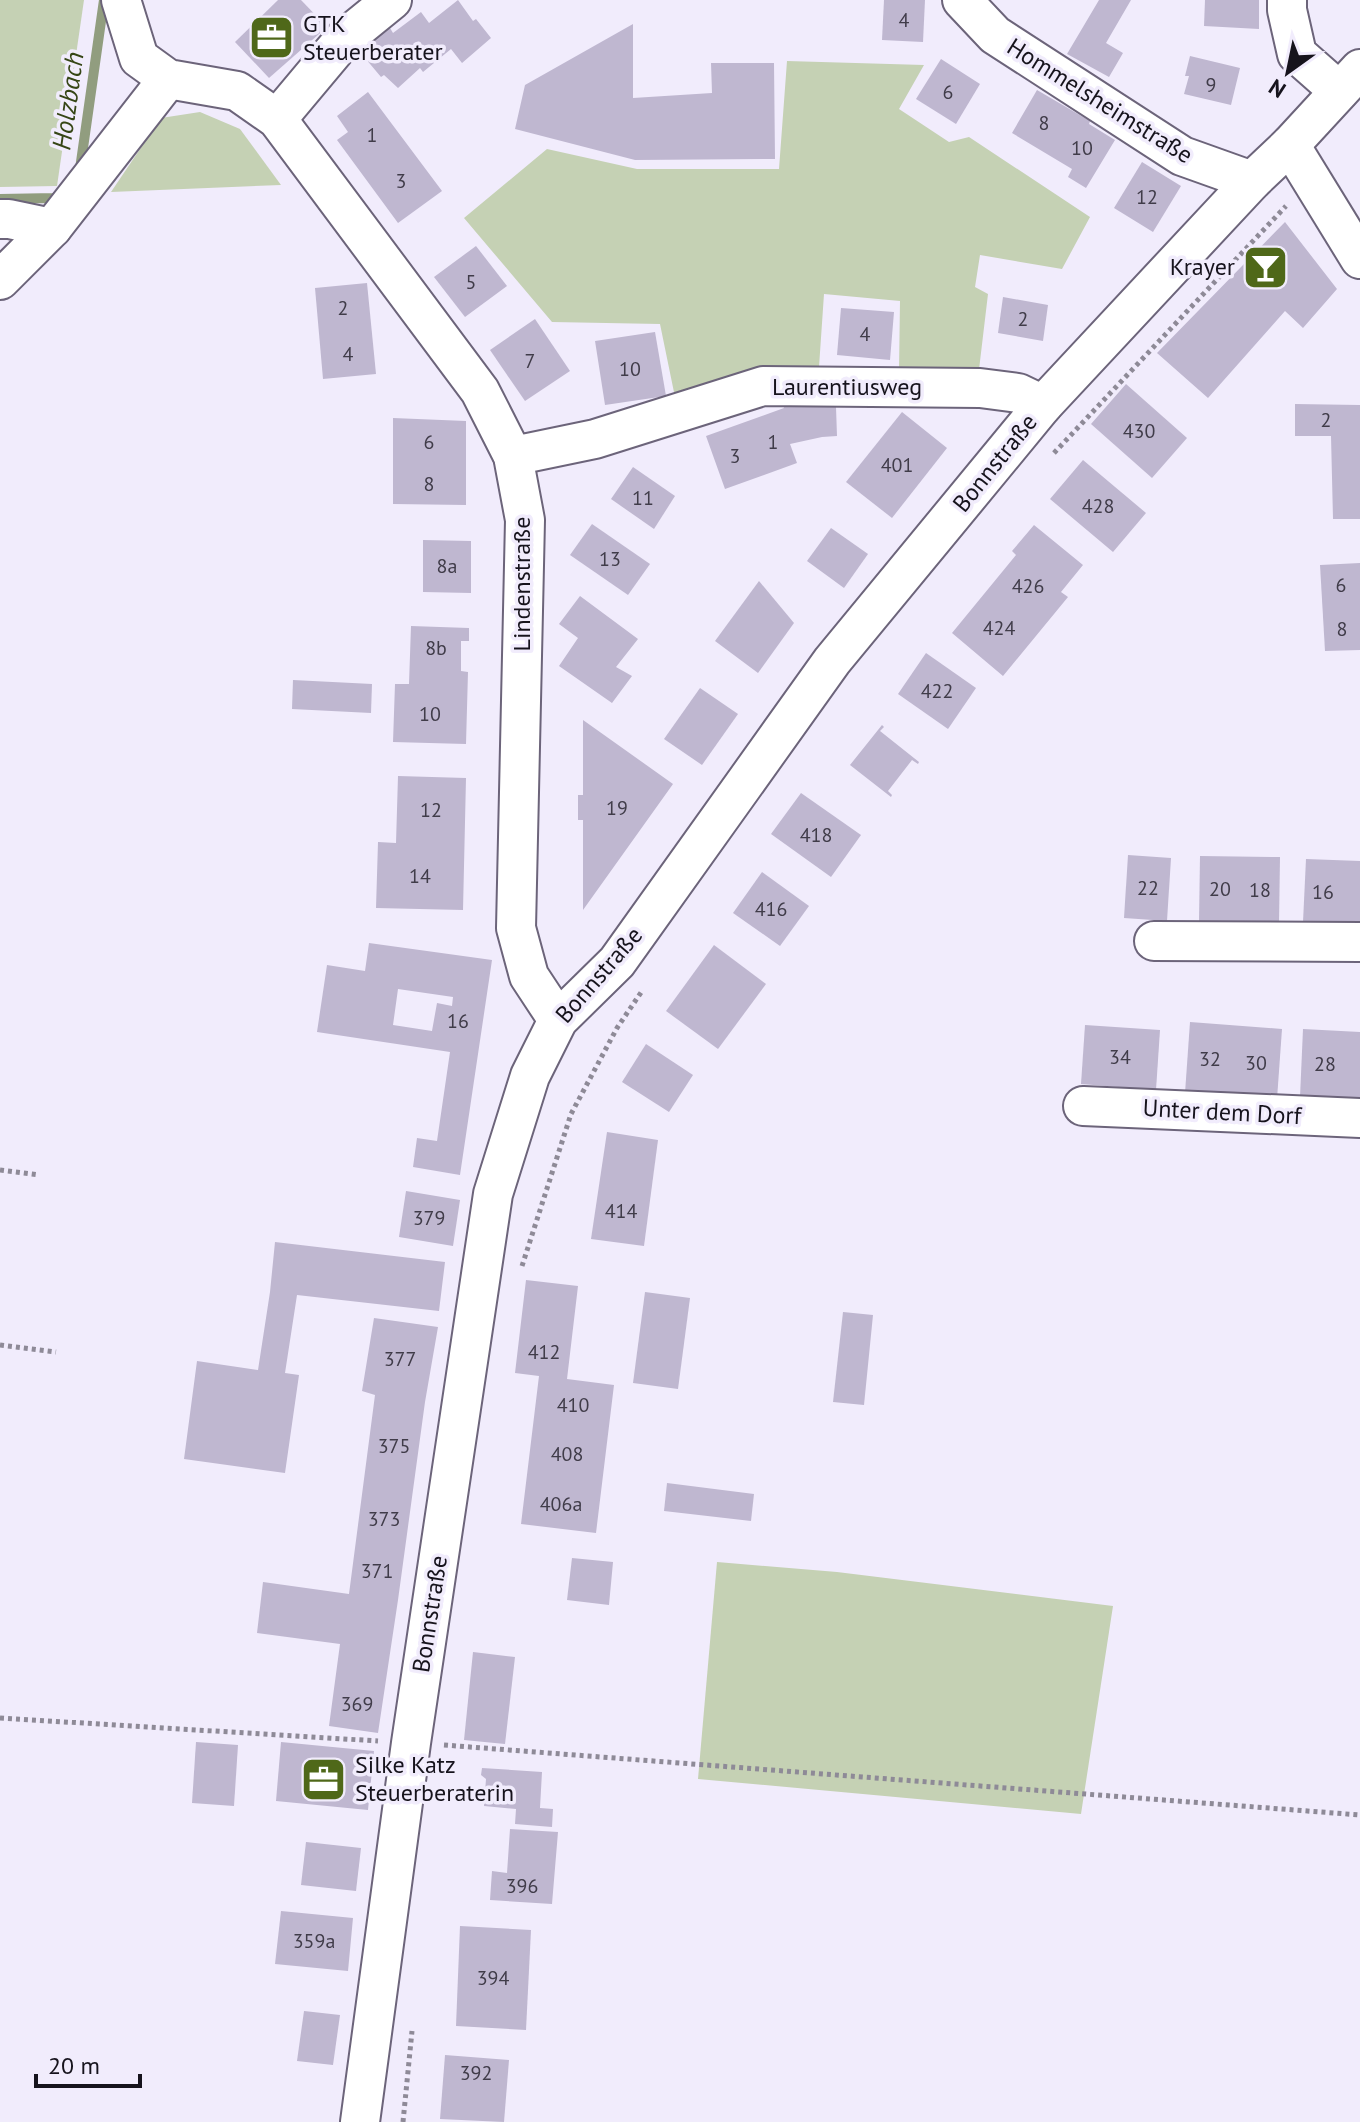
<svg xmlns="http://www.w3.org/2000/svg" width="1360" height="2122" font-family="'PT Sans',sans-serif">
  <rect width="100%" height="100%" fill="#f1ecfc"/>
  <!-- green -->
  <g fill="#c5d1b4">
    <polygon points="0,0 84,0 57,186 0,187"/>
    <polygon points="787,61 924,65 899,109 949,142 969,137 1090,217 1062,269 980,255 975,287 988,294 978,378 937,367 899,371 900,301 824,294 819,367 755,375 676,402 660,324 552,322 464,218 547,149 637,169 779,169"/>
    <polygon points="200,112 240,129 281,185 111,192 161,118"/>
    <polygon points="717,1562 837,1572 1113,1606 1081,1814 698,1779"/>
  </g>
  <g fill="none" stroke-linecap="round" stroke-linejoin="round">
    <!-- stream -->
    <g stroke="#919d7f" stroke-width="10">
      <polyline points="78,172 80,169 104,0"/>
      <polyline points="0,199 55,198 60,193"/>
    </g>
  </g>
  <!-- building -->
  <g fill="#bfb7d0" fill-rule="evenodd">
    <polygon points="278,0 301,0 327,27 269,78 235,42"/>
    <polygon points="458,0 473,21 476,19 491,38 462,63 451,49 423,72 420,68 398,88 384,75 381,77 360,52 390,28 393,33 421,12 429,23"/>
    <polygon points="884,0 925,0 923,42 882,40"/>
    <polygon points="1099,0 1131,0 1106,43 1123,53 1109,77 1067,54"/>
    <polygon points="1205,0 1259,0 1259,29 1204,26"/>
    <polygon points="633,24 633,98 712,93 711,63 774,63 775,159 635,160 515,129 525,85"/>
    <polygon points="1190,56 1240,68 1231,105 1184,94 1189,76 1185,76"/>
    <polygon points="941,59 980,84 956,124 916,99"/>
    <polygon points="1037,90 1090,121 1089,124 1115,140 1086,188 1068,177 1072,169 1012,133"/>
    <polygon points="368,92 442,191 398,223 337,140 348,132 337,116"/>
    <polygon points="1142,162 1181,186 1153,232 1114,208"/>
    <polygon points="1285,222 1337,289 1303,328 1285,311 1208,398 1157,353"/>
    <polygon points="476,246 507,286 465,317 434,277"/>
    <polygon points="367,283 376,374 323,379 315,288"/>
    <polygon points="1003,297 1048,305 1043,341 998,333"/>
    <polygon points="841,308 894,312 890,360 837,355"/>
    <polygon points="535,319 570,371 525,401 490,350"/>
    <polygon points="655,332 666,396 605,405 595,341"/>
    <polygon points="1126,384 1187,438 1152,478 1091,424"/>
    <polygon points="793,401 836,407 837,436 822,437 790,444 797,463 725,489 706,436 784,408 783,404"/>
    <polygon points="1295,404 1360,405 1360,519 1333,519 1331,436 1295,436"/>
    <polygon points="902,412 947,448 892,518 846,482"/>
    <polygon points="393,418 466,421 466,505 393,504"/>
    <polygon points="1083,460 1146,513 1113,552 1050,499"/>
    <polygon points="633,467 675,496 654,529 611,499"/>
    <polygon points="592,524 650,564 628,595 570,555"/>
    <polygon points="1034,525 1083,565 1061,592 1068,597 1003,676 952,633 1016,555 1012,551"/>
    <polygon points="831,528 868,554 844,588 807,561"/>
    <polygon points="423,540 471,541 471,593 423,592"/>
    <polygon points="1360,563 1360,650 1325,651 1320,565"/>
    <polygon points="759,581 794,623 758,673 715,641"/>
    <polygon points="580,596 638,639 616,667 632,676 612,703 559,666 578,638 559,624"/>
    <polygon points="411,626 469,628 469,641 461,641 461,671 468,672 466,744 393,742 395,684 409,684"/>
    <polygon points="926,653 976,688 948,729 898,694"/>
    <polygon points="293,680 372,684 371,713 292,709"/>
    <polygon points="700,688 738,714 702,765 664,739"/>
    <polygon points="583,720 673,784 583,910 583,820 578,820 578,795 583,795"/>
    <polygon points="882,725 884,727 880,731 919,762 918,764 912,760 888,791 892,795 891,797 850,765"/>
    <polygon points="398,776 466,778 463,910 376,908 378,842 396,843"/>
    <polygon points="801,793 861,835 831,877 771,834"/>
    <polygon points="1128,855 1171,858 1167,921 1124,918"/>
    <polygon points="1200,856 1280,857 1279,923 1199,922"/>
    <polygon points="1306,859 1360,861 1360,925 1303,922"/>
    <polygon points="762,872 809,906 780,946 733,913"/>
    <path d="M369,943l123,17 -32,215 -47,-8 4,-29 20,3 13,-89 -133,-20 10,-67 38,6zM398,989l55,8 -1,9 -15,-3 -5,28 -39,-6z"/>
    <polygon points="714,945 766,984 718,1049 666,1011"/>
    <polygon points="1190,1022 1282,1029 1277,1099 1185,1093"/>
    <polygon points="1085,1025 1160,1030 1156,1090 1081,1084"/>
    <polygon points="1303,1029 1360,1032 1360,1100 1300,1097"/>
    <polygon points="646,1044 693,1075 669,1112 622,1082"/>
    <polygon points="607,1132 658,1140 644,1246 591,1239"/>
    <polygon points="406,1191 460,1200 453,1246 399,1237"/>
    <polygon points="275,1242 445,1262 439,1311 297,1295 285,1373 299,1375 285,1473 184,1459 197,1361 258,1370 270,1292"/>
    <polygon points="526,1280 578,1286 567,1379 614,1385 596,1533 521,1524 539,1376 515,1373"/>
    <polygon points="645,1292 690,1298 678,1389 633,1383"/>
    <polygon points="843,1312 873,1315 864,1405 833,1402"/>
    <polygon points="374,1318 438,1327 425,1402 398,1600 378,1733 329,1726 340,1644 257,1633 263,1582 349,1594 375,1395 362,1391"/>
    <polygon points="667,1483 754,1494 751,1521 664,1511"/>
    <polygon points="572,1558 613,1562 609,1605 567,1600"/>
    <polygon points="473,1652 515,1657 505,1744 464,1740"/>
    <polygon points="196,1742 238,1745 234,1806 192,1803"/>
    <polygon points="281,1742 374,1751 368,1810 276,1801"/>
    <polygon points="482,1768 542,1772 540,1808 553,1809 552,1827 515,1824 516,1809 484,1806 486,1779 481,1775"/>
    <polygon points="510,1829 558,1832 552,1904 490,1900 492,1871 507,1873"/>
    <polygon points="306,1842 361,1848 356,1891 301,1885"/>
    <polygon points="281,1911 353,1918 348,1971 275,1964"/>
    <polygon points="460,1926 531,1930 526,2030 456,2026"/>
    <polygon points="304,2011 340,2015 333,2065 297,2061"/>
    <polygon points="445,2055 509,2060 504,2122 440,2119"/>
  </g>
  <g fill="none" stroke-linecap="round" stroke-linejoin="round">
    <defs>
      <g id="minor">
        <polyline points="121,0 139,58 168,79 237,91 277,119 480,391 513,456 525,520 516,928 529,976 558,1020"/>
        <polyline points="962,0 995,35 1182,156 1252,181"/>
        <polyline points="1287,0 1287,10 1297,54 1339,91"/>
        <polyline points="277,119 344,39 392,0"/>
        <polyline points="1290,145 1360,259"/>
        <polyline points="0,219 9,219 52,228"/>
        <polyline points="0,280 52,228 168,79"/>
        <polyline points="513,456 595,439 763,386 980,388 1018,393 1043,405"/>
        <polyline points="1154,941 1360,942"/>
        <polyline points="1083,1106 1360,1118"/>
        <polyline points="360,2122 411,1743 493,1194 530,1076 558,1020 617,962 832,661 1043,405 1252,181 1290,145 1360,69"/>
      </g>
    </defs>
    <!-- minor casing -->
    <use href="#minor" stroke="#6c647a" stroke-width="42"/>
    <!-- path -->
    <g stroke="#8e8a97" stroke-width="5" stroke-dasharray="4 4" stroke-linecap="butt">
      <polyline points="1054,453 1286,206"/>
      <polyline points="0,1170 39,1175"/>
      <polyline points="522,1266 571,1114 617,1028 642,991"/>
      <polyline points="0,1345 56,1352"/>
      <polyline points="0,1718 378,1741"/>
      <polyline points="444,1745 1360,1815"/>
      <polyline points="403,2122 412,2031"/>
    </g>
    <!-- minor -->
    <use href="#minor" stroke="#fff" stroke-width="38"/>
  </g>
  <!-- icons -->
  <defs>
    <symbol id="office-square" viewBox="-11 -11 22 22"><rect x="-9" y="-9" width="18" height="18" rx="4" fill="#4f6819" stroke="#f1ecfc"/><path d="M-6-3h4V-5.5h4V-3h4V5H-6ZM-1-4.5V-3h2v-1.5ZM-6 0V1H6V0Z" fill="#fff"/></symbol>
    <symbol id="bar-square" viewBox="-11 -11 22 22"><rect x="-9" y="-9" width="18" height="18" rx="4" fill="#4f6819" stroke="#f1ecfc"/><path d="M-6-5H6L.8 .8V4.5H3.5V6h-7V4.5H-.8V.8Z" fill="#fff"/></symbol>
  </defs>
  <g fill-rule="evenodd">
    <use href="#office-square" x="246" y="12" width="51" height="51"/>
    <use href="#bar-square" x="1240" y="242" width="51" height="51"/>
    <use href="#office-square" x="298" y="1754" width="51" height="51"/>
  </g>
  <g text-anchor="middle" stroke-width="7" stroke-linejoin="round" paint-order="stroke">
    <!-- number labels -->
    <g font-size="20" fill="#403c49">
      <text x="904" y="27">4</text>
      <text x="1211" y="92">9</text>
      <text x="948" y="99">6</text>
      <text x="1044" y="130">8</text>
      <text x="372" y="142">1</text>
      <text x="1082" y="155">10</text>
      <text x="401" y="188">3</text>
      <text x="1147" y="204">12</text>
      <text x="471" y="289">5</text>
      <text x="343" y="315">2</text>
      <text x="1023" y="326">2</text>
      <text x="865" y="341">4</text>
      <text x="348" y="361">4</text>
      <text x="530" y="368">7</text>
      <text x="630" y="376">10</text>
      <text x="1326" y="427">2</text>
      <text x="1139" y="438">430</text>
      <text x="429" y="449">6</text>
      <text x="773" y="449">1</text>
      <text x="735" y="463">3</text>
      <text x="897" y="472">401</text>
      <text x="429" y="491">8</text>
      <text x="643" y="505">11</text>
      <text x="1098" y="513">428</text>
      <text x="610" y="566">13</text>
      <text x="447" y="573">8a</text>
      <text x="1341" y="592">6</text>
      <text x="1028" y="593">426</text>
      <text x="999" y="635">424</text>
      <text x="1342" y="636">8</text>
      <text x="436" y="655">8b</text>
      <text x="937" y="698">422</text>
      <text x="430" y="721">10</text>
      <text x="617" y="815">19</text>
      <text x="431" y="817">12</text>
      <text x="816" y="842">418</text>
      <text x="420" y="883">14</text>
      <text x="1148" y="895">22</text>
      <text x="1220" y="896">20</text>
      <text x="1260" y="897">18</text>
      <text x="1323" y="899">16</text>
      <text x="771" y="916">416</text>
      <text x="458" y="1028">16</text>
      <text x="1120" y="1064">34</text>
      <text x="1210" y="1066">32</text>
      <text x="1256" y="1070">30</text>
      <text x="1325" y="1071">28</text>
      <text x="621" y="1218">414</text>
      <text x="429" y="1225">379</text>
      <text x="544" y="1359">412</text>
      <text x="400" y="1366">377</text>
      <text x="573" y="1412">410</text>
      <text x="394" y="1453">375</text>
      <text x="567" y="1461">408</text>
      <text x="561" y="1511">406a</text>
      <text x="384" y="1526">373</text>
      <text x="377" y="1578">371</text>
      <text x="357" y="1711">369</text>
      <text x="522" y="1893">396</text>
      <text x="314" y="1948">359a</text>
      <text x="493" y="1985">394</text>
      <text x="476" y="2080">392</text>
    </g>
    <!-- poi labels -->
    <g font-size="24" fill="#16131c" stroke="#f1ecfc" text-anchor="start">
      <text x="303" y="32">GTK<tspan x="303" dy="28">Steuerberater</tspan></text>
      <text x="1235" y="275" text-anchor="end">Krayer</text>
      <text x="355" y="1773">Silke Katz<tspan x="355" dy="28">Steuerberaterin</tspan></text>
    </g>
    <!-- street labels -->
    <g font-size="24" fill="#16131c" stroke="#f1ecfc">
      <text transform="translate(1100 101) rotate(32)" y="8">Hommelsheimstraße</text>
      <text x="847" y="395">Laurentiusweg</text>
      <text transform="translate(995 463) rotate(-51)" y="8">Bonnstraße</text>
      <text transform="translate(522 584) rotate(-90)" y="8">Lindenstraße</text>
      <text transform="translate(599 975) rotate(-49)" y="8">Bonnstraße</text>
      <text transform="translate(1222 1112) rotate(3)" y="8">Unter dem Dorf</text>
      <text transform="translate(430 1614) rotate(-81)" y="8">Bonnstraße</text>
    </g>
    <!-- water labels -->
    <g font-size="26" font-style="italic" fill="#364616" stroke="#f1ecfc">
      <text transform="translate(68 101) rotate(-82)" y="9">Holzbach</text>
    </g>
  </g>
  <!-- north arrow -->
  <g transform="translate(1288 72) rotate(213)" stroke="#f1ecfc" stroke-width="6" paint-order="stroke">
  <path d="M0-6L14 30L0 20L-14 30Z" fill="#16131c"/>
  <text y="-12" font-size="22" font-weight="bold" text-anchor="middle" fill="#16131c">N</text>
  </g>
  <!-- scale -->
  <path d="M36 2074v12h104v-12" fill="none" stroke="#16131c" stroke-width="4"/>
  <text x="48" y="2074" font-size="24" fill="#16131c" stroke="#f1ecfc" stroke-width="6" paint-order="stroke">20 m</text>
</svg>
